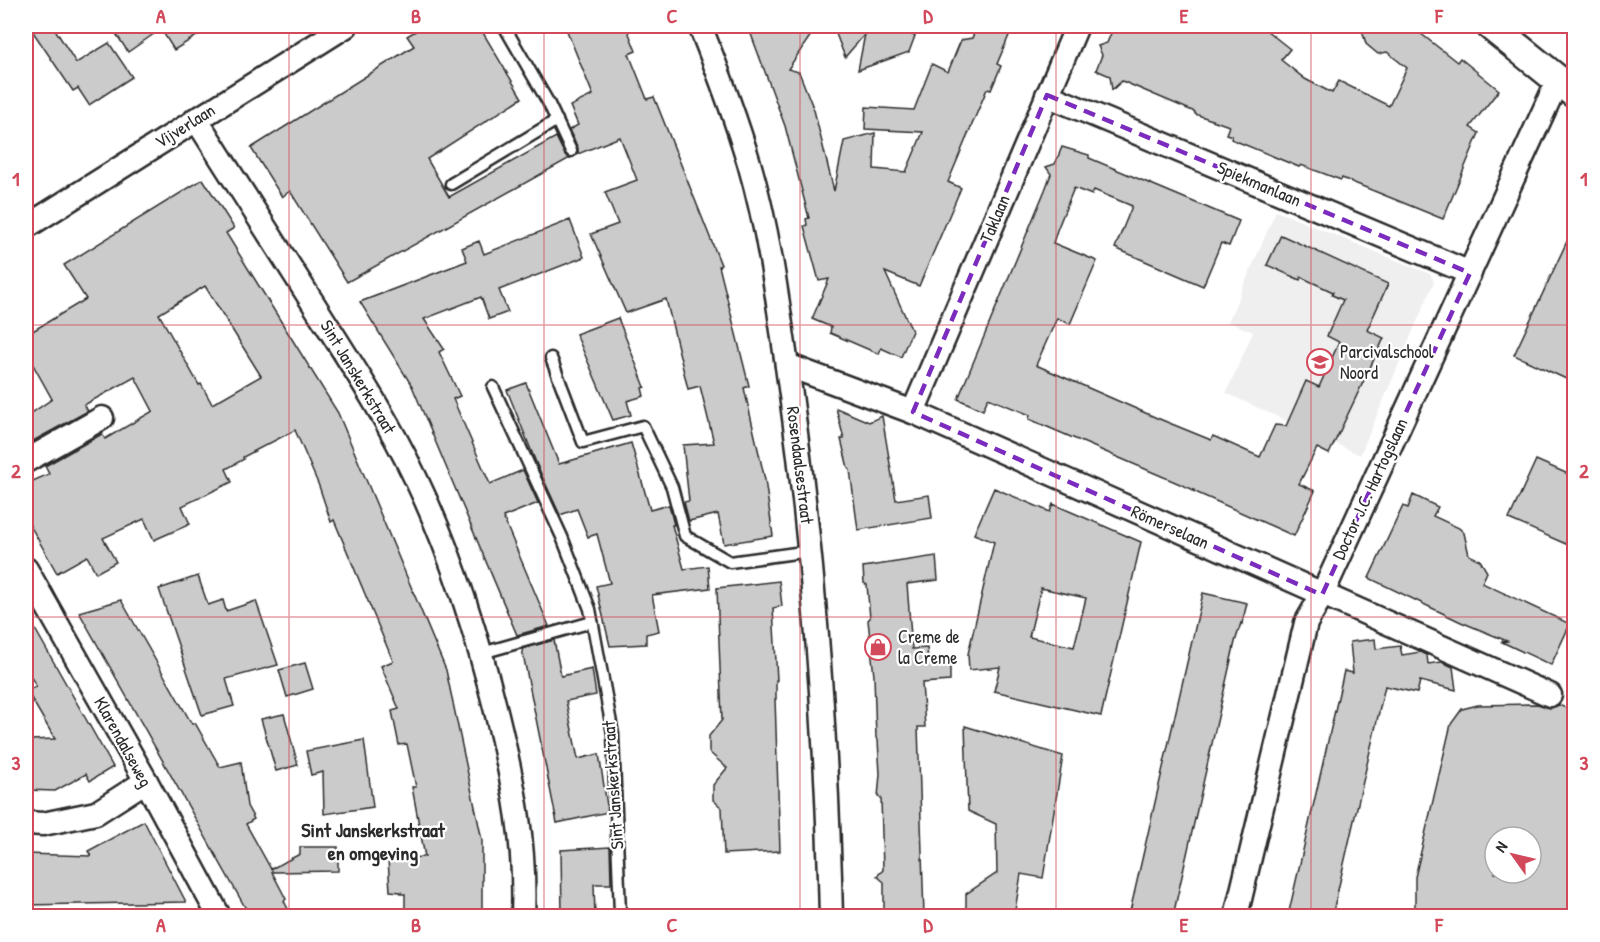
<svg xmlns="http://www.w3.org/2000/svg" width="1600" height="942" font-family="'Patrick Hand',sans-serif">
  <rect width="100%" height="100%" fill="#fff"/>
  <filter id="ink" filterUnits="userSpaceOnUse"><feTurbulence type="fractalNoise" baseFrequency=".0167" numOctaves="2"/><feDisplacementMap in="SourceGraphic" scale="12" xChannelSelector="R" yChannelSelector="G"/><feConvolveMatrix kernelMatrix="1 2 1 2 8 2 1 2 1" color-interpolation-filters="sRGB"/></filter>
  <g filter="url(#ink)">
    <!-- built -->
    <polygon fill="#efefef" points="1276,211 1430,274 1434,282 1360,455 1226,393 1253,332 1228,322"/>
    <!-- building -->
    <g fill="#cbcbcb" stroke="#2b2b2b" stroke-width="1.5" fill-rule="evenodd">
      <polygon points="29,26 53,26 76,63 109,43 132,77 89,105 78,88 73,91"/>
      <polygon points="111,26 213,26 174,50 161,29 128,52"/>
      <polygon points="424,26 479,26 522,98 427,159 449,197 556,137 565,155 570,158 347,282 290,191 282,197 251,148 414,46 407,36"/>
      <polygon points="565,26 626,26 636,51 629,54 647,99 654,97 721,265 719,266 749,386 744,388 765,480 773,536 724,544 718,514 689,521 684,502 689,501 683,445 714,443 700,386 688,389 666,299 626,313 591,234 618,224 605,192 637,180 620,137 578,154 578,148 569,130 578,125 570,106 593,95"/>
      <polygon points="748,26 817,26 788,69 799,72 814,110 834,191 844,141 875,133 874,169 906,172 923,132 865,129 866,107 914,110 932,64 948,72 961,40 972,38 977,26 1013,26 997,64 1001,66 991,90 987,89 948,182 961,188 919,286 885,272 912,331 901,357 881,348 879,354 830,333 831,327 812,319 829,279 819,281 804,226 807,225 806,219 809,218 785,126"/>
      <polygon points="833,26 890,26 915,36 909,52 858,70 865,34 845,57"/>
      <polygon points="1114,26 1261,26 1290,49 1281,60 1305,79 1332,93 1339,81 1389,106 1407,68 1387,52 1378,54 1366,44 1361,26 1411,26 1457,62 1460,58 1499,90 1470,127 1479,133 1443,219 1342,178 1341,180 1301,165 1299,167 1231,139 1232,136 1226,134 1229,126 1195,114 1195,112 1122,81 1112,90 1110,76 1096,70 1102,55 1098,46 1107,43"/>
      <polygon points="1062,147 1089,155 1089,158 1239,221 1229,246 1221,243 1203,286 1115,248 1132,206 1094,190 1092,195 1074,188 1057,230 1053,243 1097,261 1070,324 1057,318 1036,365 1157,418 1211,440 1213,436 1260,457 1275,425 1286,426 1306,381 1319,387 1339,342 1327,336 1343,300 1332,295 1333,292 1301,277 1300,280 1267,265 1281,235 1388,284 1367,330 1384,338 1329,454 1317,448 1299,484 1315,491 1294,536 1193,491 1194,490 1029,419 1030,415 988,398 983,410 958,399 1045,190 1051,174 1046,167 1055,164"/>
      <path d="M203,179l31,49 -8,5 112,180 108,257 36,170v76h-40v-3l-37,1v-20h-4v-2l-11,-1 -2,-32 37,-2 -13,-70h4l-9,-43 -8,1 -7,-34 7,-2 -18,-43 12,-5 -59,-141 -3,2 -12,-36 -24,-56 -52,27 1,2 -18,10 6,13 -50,24 8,18 -36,16 -10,-21 -41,19 13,24 -20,11 -9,-17 -30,17 -31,-55v-34l23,-10 -4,-8 57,-32 3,5 48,-28 -18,-34 -51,28 4,6 -55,30 -1,-2 -6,3v-25l26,-18 -26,-47v-17l60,-36 -22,-34zM205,286l56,90 -49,28 -11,-20 -2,1 -40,-71z"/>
      <polygon points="570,220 584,257 499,290 508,312 489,319 481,297 424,319 444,349 439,352 460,396 453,399 490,484 523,470 538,503 503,517 549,626 517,635 412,386 360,302 467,261 462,248 479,241 484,254"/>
      <polygon points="1575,224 1575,383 1514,355"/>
      <polygon points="618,318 645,387 642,388 644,396 627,401 631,415 613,420 576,334"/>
      <polygon points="526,383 559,464 631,443 650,510 669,505 674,525 672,525 684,569 708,566 710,588 652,595 659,631 646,634 646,644 610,646 596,586 610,583 597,534 588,537 577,509 560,515 537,465 507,390"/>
      <polygon points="836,408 869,422 882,416 896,500 929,495 932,518 858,530 850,470 848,468 841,439 844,439"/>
      <polygon points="1536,460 1575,477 1575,548 1509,519"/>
      <path d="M994,488l56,24 3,-8 88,38 -40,174 -107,-25 6,-24 -31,3 -1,-16 26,-112 -20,-8zM1041,588l45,10 -12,49 -45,-10z"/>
      <polygon points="1413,495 1438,507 1433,516 1459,528 1464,533 1469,555 1480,560 1487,572 1482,583 1570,624 1551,665 1502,642 1507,641 1461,622 1369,578 1403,506 1408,508"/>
      <polygon points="936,556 938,580 907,584 912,649 927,648 928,660 950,659 950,681 922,683 925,727 918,727 924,916 884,916 884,882 877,876 883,870 881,798 878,797 880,774 878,740 876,738 874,676 868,620 870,618 867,585 864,583 863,567"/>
      <polygon points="198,576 208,605 223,600 226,611 256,601 278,665 226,679 234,706 202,715 159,589"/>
      <polygon points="779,581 782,606 773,608 777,680 776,680 776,699 775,699 780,851 724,854 722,808 713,800 713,785 727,768 709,752 709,736 722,720 717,588"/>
      <polygon points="1203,593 1247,603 1242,624 1241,623 1235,642 1173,916 1129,916"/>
      <polygon points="121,600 192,724 195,723 220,767 241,762 247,806 254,819 246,824 271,869 300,854 300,847 338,847 338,871 272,872 286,899 284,901 288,909 275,916 250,916 79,612"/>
      <polygon points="26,613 113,767 90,781 86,774 55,791 26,790 26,761 30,761 31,740 55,739 27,691 36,686 26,668"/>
      <polygon points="1375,639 1376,649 1400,646 1402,655 1421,652 1427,655 1428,664 1442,662 1453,667 1456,690 1420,681 1417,693 1385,686 1332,916 1288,916 1344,671 1353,673 1350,642"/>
      <polygon points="554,640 561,676 592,669 596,695 566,701 578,759 599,754 608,812 557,823 522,649"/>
      <polygon points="305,663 313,689 287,697 279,670"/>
      <path d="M1537,704l14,4 8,-3 16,7v204h-160v-39l36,-153 11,-15 16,-4zM1495,837h36v36h-36z"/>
      <polygon points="284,714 298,765 276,771 261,719"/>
      <polygon points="965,726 1063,756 1043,878 1021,874 1014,916 966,916 966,894 997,873 996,824 968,811"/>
      <polygon points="364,740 373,807 324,814 323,772 311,775 306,751"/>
      <polygon points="144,821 186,902 26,905 26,854 91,856 88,851"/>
      <polygon points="610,847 611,884 594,884 595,916 562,916 561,850"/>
    </g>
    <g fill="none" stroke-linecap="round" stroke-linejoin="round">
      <defs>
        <g id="service">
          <polyline points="504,26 548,102 571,151"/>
          <polyline points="451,184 557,120"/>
          <polyline points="551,358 583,442 643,426 672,487 685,536 730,562 810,551"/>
          <polyline points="493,387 562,537 590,609 613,734 620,913"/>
          <polyline points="482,653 592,622"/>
        </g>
        <g id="minor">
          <path d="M700,26c18,45 35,90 49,137 22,75 31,155 42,232 24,173 36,347 40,521"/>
          <polyline points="1047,95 1470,273"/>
          <path d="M196,119c41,64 81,128 122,192 35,55 70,109 98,168 36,75 61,155 81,236 17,70 29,129 26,201"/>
          <polyline points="26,227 346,26"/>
          <polyline points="787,365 913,412 1550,695"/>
          <polyline points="913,412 1077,26"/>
          <polyline points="26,461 102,418"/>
          <polyline points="26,569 146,781 219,916"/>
          <polyline points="26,823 43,824 96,813 146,781"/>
          <polyline points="1236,916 1306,623 1322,595 1558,80"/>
        </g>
        <polyline id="tertiary" points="1491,26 1574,93"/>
      </defs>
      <!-- service casing -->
      <use href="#service" stroke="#2b2b2b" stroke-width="15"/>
      <!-- minor casing -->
      <use href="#minor" stroke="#2b2b2b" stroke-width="27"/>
      <!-- tertiary casing -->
      <use href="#tertiary" stroke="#2b2b2b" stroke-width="33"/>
      <!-- service -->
      <use href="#service" stroke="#fff" stroke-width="10"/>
      <!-- minor -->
      <use href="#minor" stroke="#fff" stroke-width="22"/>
      <!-- tertiary -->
      <use href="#tertiary" stroke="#fff" stroke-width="28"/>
    </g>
  </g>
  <!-- marked area -->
  <path fill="none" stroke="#7b2cbf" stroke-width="4.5" stroke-dasharray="12 8" stroke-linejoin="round" d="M1047,95l423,178 -148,322 -409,-183z"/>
  <!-- grid -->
  <path fill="none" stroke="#d1495b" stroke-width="1.5" stroke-opacity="0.55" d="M289,26v890M544,26v890M800,26v890M1056,26v890M1311,26v890M26,325h1548M26,617h1548"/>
  <!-- icons -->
  <defs>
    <symbol id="school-ring" viewBox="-11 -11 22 22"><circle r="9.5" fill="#fff" stroke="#d1495b" stroke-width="1.5"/><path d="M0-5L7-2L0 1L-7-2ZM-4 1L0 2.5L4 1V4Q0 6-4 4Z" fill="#d1495b"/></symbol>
    <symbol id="shop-ring" viewBox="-11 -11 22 22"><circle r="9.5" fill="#fff" stroke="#d1495b" stroke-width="1.5"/><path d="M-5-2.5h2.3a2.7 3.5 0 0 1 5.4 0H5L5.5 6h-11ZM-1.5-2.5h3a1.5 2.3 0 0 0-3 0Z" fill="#d1495b"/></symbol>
  </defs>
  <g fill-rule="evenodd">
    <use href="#school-ring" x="1305" y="347" width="30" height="30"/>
    <use href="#shop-ring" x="863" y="632" width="30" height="30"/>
  </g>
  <g text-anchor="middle" stroke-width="4.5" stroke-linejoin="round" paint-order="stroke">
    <!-- street labels -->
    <g font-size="18" fill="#2b2b2b" stroke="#fff">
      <text transform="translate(185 126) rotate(-32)" y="6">Vijverlaan</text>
      <text transform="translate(1259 184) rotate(23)" y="6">Spiekmanlaan</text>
      <text transform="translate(995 219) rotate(-67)" y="6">Taklaan</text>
      <text transform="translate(358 377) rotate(59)" y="6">Sint Janskerkstraat</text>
      <text transform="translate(800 465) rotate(83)" y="6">Rosendaalsestraat</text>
      <text transform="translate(1370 489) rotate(-65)" y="6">Doctor J.C. Hartogslaan</text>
      <text transform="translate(1170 527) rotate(24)" y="6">Römerselaan</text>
      <text transform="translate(123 742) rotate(61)" y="6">Klarendalseweg</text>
      <text transform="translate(613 785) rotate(-94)" y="6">Sint Janskerkstraat</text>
    </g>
    <!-- poi labels -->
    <g font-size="18" fill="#2b2b2b" stroke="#fff" text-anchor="start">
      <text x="1340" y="358">Parcivalschool<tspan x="1340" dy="21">Noord</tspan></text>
      <text x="898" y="643">Creme de<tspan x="898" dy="21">la Creme</tspan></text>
    </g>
    <!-- neighbourhood labels -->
    <g font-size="20" font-weight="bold" fill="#2b2b2b" stroke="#fff">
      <text x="373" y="837">Sint Janskerkstraat<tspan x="373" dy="23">en omgeving</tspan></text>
    </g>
  </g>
  <!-- margin -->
  <rect width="1600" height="942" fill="none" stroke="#fff" stroke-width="66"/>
  <!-- north arrow -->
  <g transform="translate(1513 855) rotate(304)"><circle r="28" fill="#ffffff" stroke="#aaaaaa" stroke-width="1.5"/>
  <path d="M0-4.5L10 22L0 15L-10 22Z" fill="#d1495b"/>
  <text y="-9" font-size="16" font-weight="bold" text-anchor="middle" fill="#2b2b2b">N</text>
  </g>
  <rect x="33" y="33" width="1534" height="876" fill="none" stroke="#d1495b" stroke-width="2"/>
  <g font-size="20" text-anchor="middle" font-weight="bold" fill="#d1495b">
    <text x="161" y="23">A</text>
    <text x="416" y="23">B</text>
    <text x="672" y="23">C</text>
    <text x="928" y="23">D</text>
    <text x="1184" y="23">E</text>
    <text x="1439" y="23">F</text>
    <text x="16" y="186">1</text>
    <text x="1584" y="186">1</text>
    <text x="16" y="478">2</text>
    <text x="1584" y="478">2</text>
    <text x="16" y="770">3</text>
    <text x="1584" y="770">3</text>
    <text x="161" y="932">A</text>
    <text x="416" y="932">B</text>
    <text x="672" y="932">C</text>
    <text x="928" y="932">D</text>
    <text x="1184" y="932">E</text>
    <text x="1439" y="932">F</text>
  </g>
</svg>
